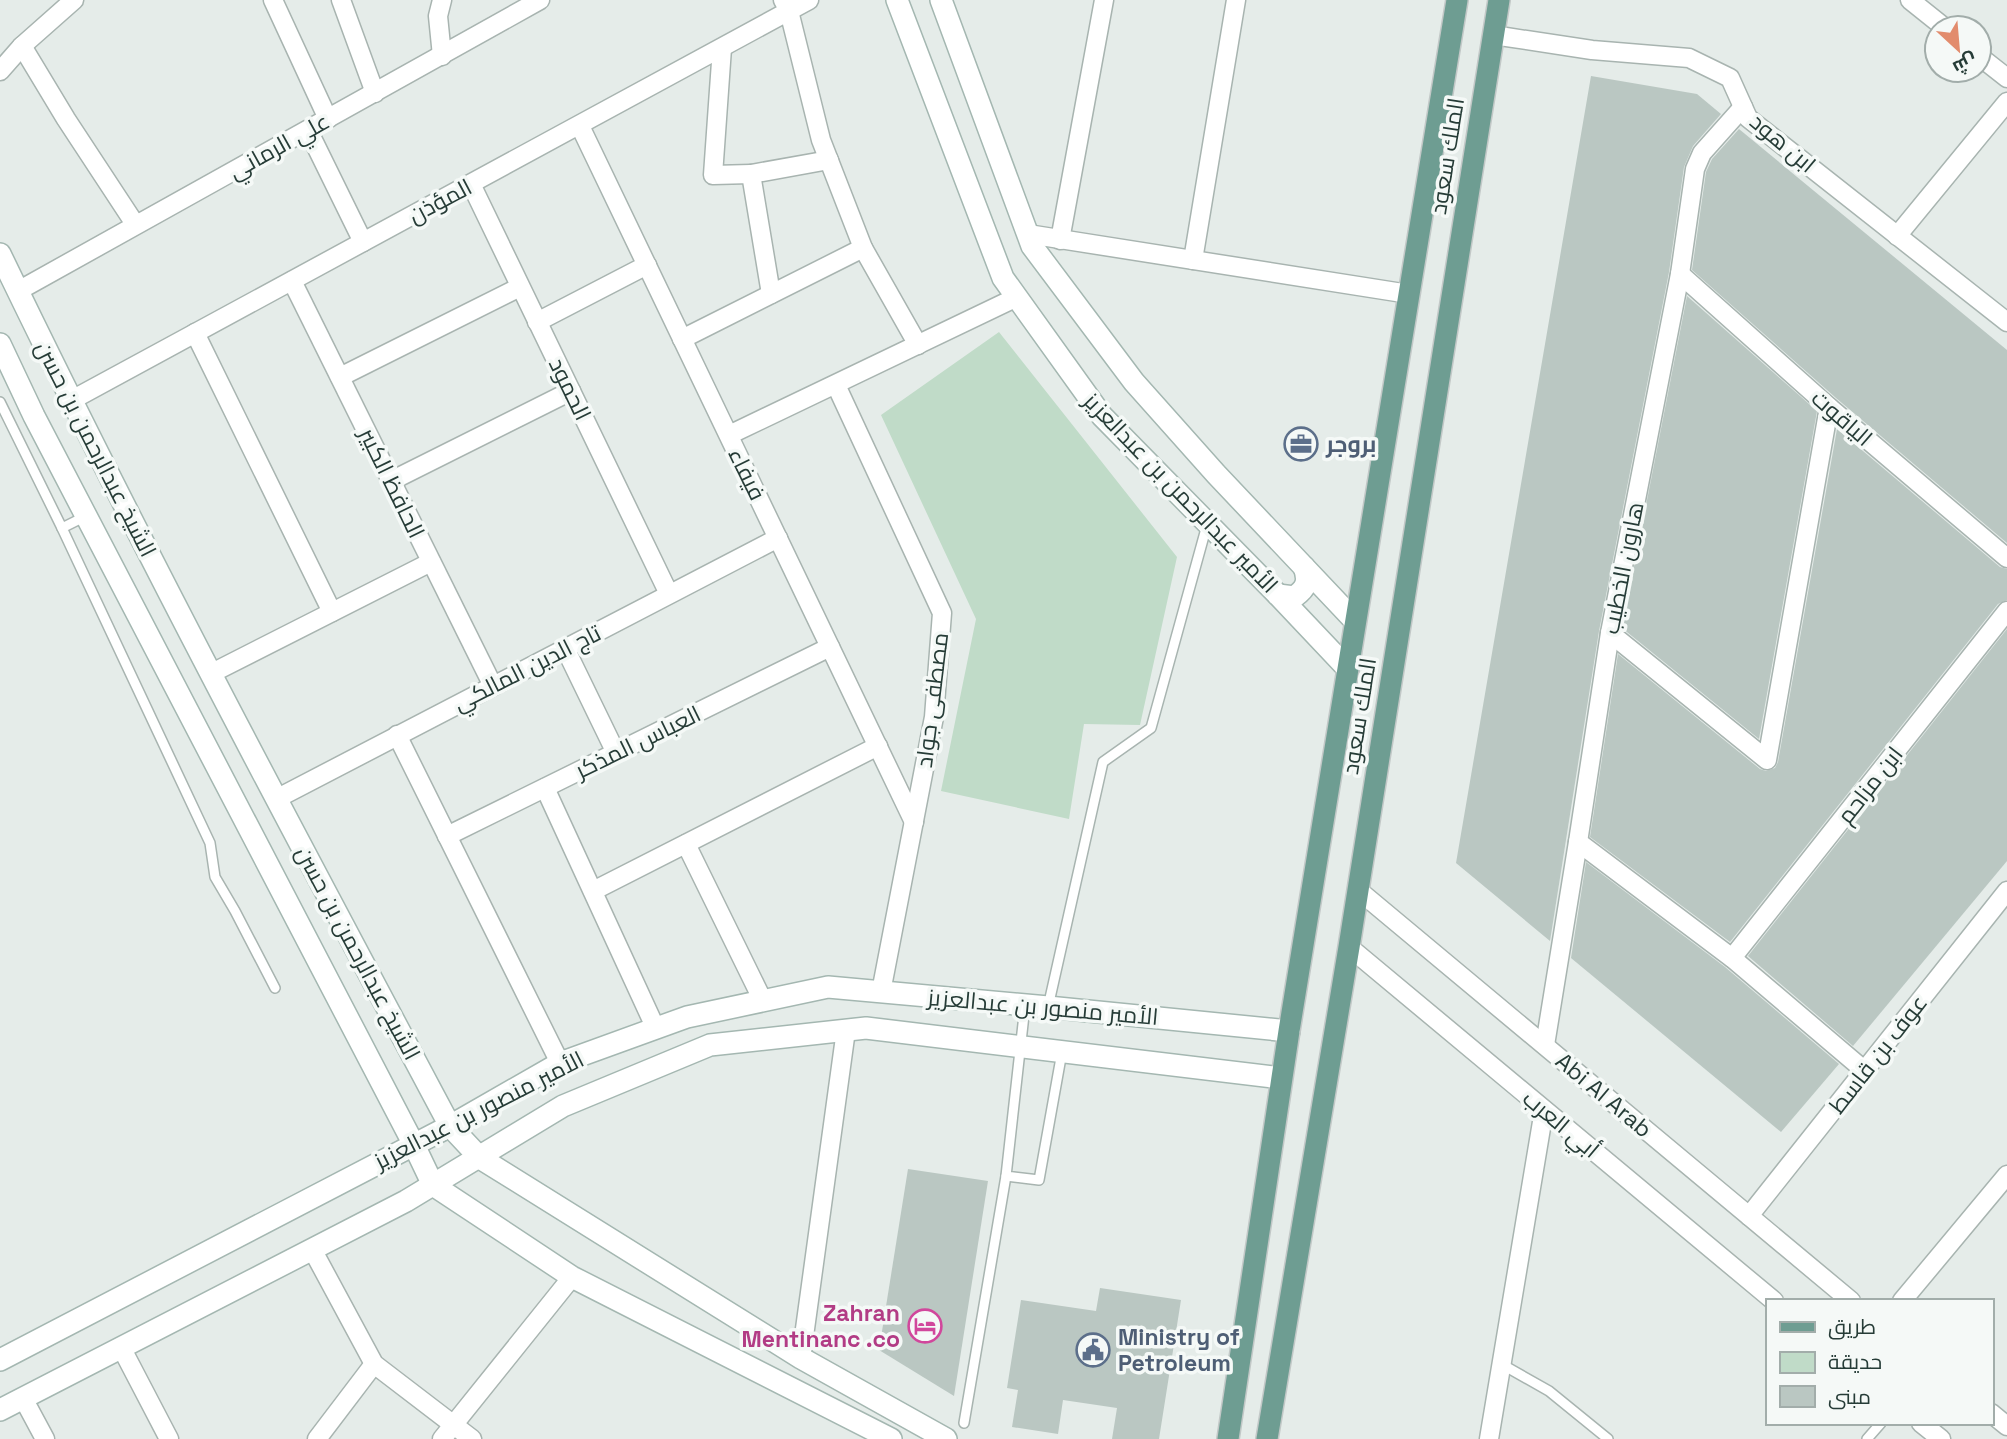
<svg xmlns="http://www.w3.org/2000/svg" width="2007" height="1439" font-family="'Space Grotesk',Cairo,sans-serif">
  <rect width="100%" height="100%" fill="#e5ece9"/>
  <!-- green -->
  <polygon fill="#c0dbc8" points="999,332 1177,557 1140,725 1084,724 1069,819 941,791 976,619 881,415"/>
  <!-- building -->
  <g fill="#bac7c2">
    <polygon points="1591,76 1697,94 1721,114 1693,146 1684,167 1669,272 1599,631 1550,941 1456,863"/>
    <polygon points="1739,129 2007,350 2007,543 1836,398 1692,270 1706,172 1712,159"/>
    <polygon points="1687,296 1817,411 1759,739 1622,628"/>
    <polygon points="1837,429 2000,567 2007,569 2007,600 1998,604 1730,942 1590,837 1618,654 1760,769 1766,771 1775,768 1778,762"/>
    <polygon points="2007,629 2007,861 1853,1046 1748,956"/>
    <polygon points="1586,862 1725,967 1839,1064 1781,1132 1571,958"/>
    <polygon points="908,1169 988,1181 954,1396 879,1350"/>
    <polygon points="1100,1288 1181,1300 1159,1439 1112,1439 1117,1408 1063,1400 1058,1434 1012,1427 1018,1390 1007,1388 1021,1300 1096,1311"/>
  </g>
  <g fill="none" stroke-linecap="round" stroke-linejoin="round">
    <defs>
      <g id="lane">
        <polyline points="0,402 62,528"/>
        <polyline points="86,516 62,528 210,843 215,877 235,911 275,988"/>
        <polyline points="1025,1006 1006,1176 1039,1180 1062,1052"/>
        <polyline points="1048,1007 1103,762 1151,728 1207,525"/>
        <polyline points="1503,1365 1549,1391 1608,1439"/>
        <polyline points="964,1423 1006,1176"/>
        <polyline points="1867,1439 1881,1423"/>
      </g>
      <g id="street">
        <polyline points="273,0 328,119"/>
        <polyline points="341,0 375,93"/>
        <polyline points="442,0 438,16 442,56"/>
        <polyline points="783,0 789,11 821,140 863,248 918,345"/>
        <polyline points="1910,0 1945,28"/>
        <polyline points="1493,35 1592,50 1689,58 1730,78 1748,118 2007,322"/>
        <polyline points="22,46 66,119 135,224"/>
        <polyline points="722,48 713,175 751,174 771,294"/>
        <polyline points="1979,56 2007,78"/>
        <polyline points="0,71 22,46 74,0"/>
        <polyline points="580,126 914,822"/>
        <polyline points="308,130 363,242"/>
        <polyline points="751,174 829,160"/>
        <polyline points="471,184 669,594"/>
        <polyline points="1028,234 1409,294"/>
        <polyline points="1897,236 2007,102"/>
        <polyline points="1060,240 1104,0"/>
        <polyline points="1193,260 1236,0"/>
        <polyline points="1680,274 1829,407 2007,558"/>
        <polyline points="292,281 493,686"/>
        <polyline points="18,291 540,0"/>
        <polyline points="537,322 647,265"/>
        <polyline points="195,333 332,612"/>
        <polyline points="682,339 863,248"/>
        <polyline points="340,377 520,287"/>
        <polyline points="836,385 942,613 934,717 881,992"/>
        <polyline points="70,401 809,0"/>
        <polyline points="729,435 1017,297"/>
        <polyline points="391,481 571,391"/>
        <polyline points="1610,633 1767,760 1829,407"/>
        <polyline points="565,648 616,753"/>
        <polyline points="210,674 431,562"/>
        <polyline points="397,735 560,1063"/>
        <polyline points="545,788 656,1029"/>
        <polyline points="276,799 778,538"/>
        <polyline points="447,836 830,647"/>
        <polyline points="1578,842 1732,958 1865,1071"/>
        <polyline points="686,844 763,1001"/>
        <polyline points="1358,890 1851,1301"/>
        <polyline points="593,891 878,746"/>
        <polyline points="1349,947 1774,1301"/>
        <polyline points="1732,958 2007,611"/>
        <polyline points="1545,1045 1578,842 1610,633 1680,274 1695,169 1702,153 1743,107"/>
        <polyline points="1749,1216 2007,891"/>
        <polyline points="312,1249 374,1364 472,1439"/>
        <polyline points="1902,1301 2007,1175"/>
        <polyline points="121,1347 169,1439"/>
        <polyline points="801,1358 846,1030"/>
        <polyline points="23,1398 45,1439"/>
        <polyline points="1991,1413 2007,1426"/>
        <polyline points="1921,1423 1941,1439"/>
        <polyline points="317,1439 374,1364"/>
        <polyline points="442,1439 572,1277"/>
        <polyline points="1489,1439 1544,1110"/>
      </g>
      <g id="secondary">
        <polyline points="897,0 1003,278 1102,416 1278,595 1348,669"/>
        <polyline points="941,0 1032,246 1134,382 1216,474 1355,621"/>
        <path d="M0,254c142,295 296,583 450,872l30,32 321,200 145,81"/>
        <polyline points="0,344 34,416 413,1143 433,1185 572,1277 891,1439"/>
        <path d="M1278,595l16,2c13,-9 15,-16 10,-30"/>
        <polyline points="0,1360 450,1126 560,1063 687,1017 828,987 1048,1007 1289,1031"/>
        <polyline points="0,1410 406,1201 563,1106 710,1045 866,1028 1281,1078"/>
      </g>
      <g id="primary">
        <polyline points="1228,1439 1289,1031 1457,0"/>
        <polyline points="1267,1439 1349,947 1499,0"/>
      </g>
    </defs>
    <!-- lane casing -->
    <use href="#lane" stroke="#a8b4b0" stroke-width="12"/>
    <!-- street casing -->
    <use href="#street" stroke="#a8b4b0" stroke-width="21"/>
    <!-- secondary casing -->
    <use href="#secondary" stroke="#a4b7b1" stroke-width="24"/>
    <!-- primary casing -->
    <use href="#primary" stroke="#c2c8c7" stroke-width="24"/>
    <!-- lane -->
    <use href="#lane" stroke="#fff" stroke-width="9"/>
    <!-- street -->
    <use href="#street" stroke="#fff" stroke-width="18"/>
    <!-- secondary -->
    <use href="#secondary" stroke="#fff" stroke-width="21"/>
    <!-- primary -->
    <use href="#primary" stroke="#6e9d92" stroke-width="21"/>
  </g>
  <!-- icons -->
  <defs>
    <symbol id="office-ring" viewBox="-11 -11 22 22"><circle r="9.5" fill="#f5f9f7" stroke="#5c6f8a" stroke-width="1.5"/><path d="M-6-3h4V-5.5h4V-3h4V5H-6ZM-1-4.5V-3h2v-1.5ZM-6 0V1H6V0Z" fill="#5c6f8a"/></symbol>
    <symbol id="hotel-ring" viewBox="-11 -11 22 22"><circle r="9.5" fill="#f5f9f7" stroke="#d1479c" stroke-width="1.5"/><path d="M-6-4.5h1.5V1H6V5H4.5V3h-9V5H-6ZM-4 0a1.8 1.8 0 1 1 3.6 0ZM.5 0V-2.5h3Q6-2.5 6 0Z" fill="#d1479c"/></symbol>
    <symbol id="civic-ring" viewBox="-11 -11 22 22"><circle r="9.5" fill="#f5f9f7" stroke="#5c6f8a" stroke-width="1.5"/><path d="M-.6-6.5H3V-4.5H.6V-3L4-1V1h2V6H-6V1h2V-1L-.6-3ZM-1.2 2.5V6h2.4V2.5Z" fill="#5c6f8a"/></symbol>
  </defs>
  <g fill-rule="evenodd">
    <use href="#office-ring" x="1282" y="425" width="38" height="38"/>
    <use href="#hotel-ring" x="906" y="1307" width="38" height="38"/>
    <use href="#civic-ring" x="1074" y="1331" width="38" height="38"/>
  </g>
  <g text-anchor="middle" stroke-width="7" stroke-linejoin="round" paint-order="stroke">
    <!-- street labels -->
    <g font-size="23" fill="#263c37" stroke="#f5f9f7">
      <text transform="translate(1783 143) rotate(40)" y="8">ابن هود</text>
      <text transform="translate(279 146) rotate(-29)" y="8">علي الرماني</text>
      <text transform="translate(1447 156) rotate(-81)" y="8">الملك سعود</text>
      <text transform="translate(440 201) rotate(-28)" y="8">المؤذن</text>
      <text transform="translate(570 389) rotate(64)" y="8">الحمود</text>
      <text transform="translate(1842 418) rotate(41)" y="8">الياقوت</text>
      <text transform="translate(96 449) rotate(63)" y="8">الشيخ عبدالرحمن بن حسن</text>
      <text transform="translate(747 474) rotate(64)" y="8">فيفاء</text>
      <text transform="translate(392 483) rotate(64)" y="8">الحافظ الكبير</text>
      <text transform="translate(1181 493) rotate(46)" y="8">الأمير عبدالرحمن بن عبدالعزيز</text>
      <text transform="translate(1623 568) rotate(-79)" y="8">هارون الخطيب</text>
      <text transform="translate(527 668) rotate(-27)" y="8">تاج الدين المالكي</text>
      <text transform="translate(932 700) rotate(-83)" y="8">مصطفى جواد</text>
      <text transform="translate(1359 716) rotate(-81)" y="8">الملك سعود</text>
      <text transform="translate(638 742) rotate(-26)" y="8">العباس المذكر</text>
      <text transform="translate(1870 785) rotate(-52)" y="8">ابن مزاحم</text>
      <text transform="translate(358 953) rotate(62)" y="8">الشيخ عبدالرحمن بن حسن</text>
      <text transform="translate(1043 1007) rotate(5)" y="8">الأمير منصور بن عبدالعزيز</text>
      <text transform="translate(1878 1054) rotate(-52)" y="8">عوف بن قاسط</text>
      <text transform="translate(1604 1095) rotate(40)" y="8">Abi Al Arab</text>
      <text transform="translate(479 1110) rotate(-27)" y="8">الأمير منصور بن عبدالعزيز</text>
      <text transform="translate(1561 1124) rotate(40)" y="8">أبي العرب</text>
    </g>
    <!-- service labels -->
    <g font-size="23" font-weight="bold" fill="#4e5e75" stroke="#f5f9f7" text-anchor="start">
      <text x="1326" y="452">بروجر</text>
      <text x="1118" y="1345">Ministry of<tspan x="1118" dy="26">Petroleum</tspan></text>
    </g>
    <!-- hotel labels -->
    <g font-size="23" font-weight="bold" fill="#b23c85" stroke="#f5f9f7" text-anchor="end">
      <text x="900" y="1321">Zahran<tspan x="900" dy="26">Mentinanc .co</tspan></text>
    </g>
  </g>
  <!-- legend -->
  <rect x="1766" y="1299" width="228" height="126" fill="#f5f9f7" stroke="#a2adaa" stroke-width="2"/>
  <rect x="1780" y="1322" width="35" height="10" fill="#6e9d92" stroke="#a2adaa" stroke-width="2"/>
  <text x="1828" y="1334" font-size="21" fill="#263c37">طريق</text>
  <rect x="1780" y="1352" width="35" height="21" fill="#c0dbc8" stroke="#a2adaa" stroke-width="2"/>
  <text x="1828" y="1369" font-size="21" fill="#263c37">حديقة</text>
  <rect x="1780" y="1386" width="35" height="21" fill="#bac7c2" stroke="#a2adaa" stroke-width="2"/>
  <text x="1828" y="1404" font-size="21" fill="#263c37">مبنى</text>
  <!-- north arrow -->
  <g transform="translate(1958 49) rotate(154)"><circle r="33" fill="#f5f9f7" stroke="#a2adaa" stroke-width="2"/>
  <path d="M0-5L12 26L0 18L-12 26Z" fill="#e28c6d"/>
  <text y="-10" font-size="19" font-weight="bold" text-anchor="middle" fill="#263c37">ش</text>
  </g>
</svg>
